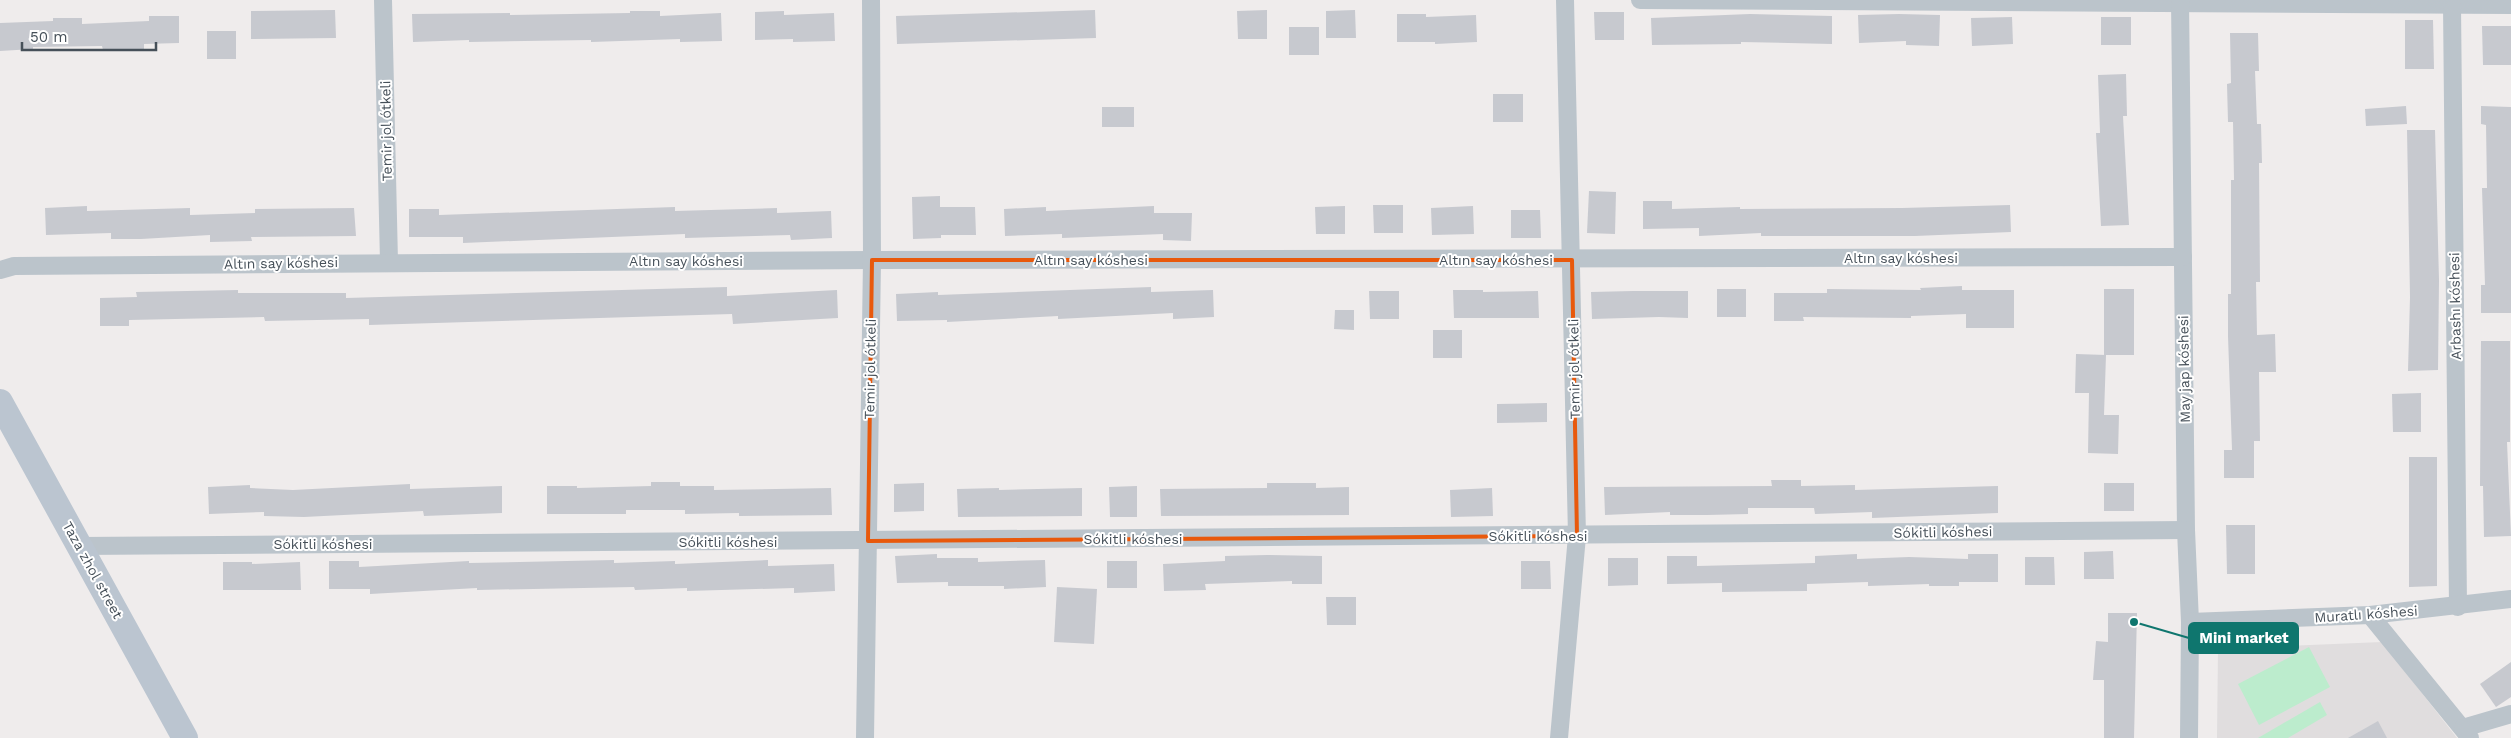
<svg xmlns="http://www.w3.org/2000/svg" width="2511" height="738" font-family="'Work Sans',sans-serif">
  <rect width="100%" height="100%" fill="#efecec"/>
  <!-- education -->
  <polygon fill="#e0ddde" points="2382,642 2457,738 2217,738 2218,649"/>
  <!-- green -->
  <g fill="#bceccd">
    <polygon points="2309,647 2330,687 2259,725 2238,684"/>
    <polygon points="2320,702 2327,715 2288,738 2258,738"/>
  </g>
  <!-- building -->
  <g fill="#c7c9cf">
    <polygon points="335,10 336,38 251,39 251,11"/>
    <polygon points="1095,10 1096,38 897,44 896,16"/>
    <polygon points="1267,10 1267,39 1238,39 1237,11"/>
    <polygon points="1355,10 1356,38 1326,38 1326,11"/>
    <polygon points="630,11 660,11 660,16 721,13 722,41 680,42 680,39 591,42 591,40 469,42 469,40 413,42 412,14 510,13 510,15 630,13"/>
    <polygon points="784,11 784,15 834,13 835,41 793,42 793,39 755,40 755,12"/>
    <polygon points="1594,12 1624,12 1624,40 1595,40"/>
    <polygon points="1397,14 1426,14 1426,17 1476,15 1477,42 1435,44 1435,42 1397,42"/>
    <polygon points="1750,14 1832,16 1832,44 1741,42 1741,44 1652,45 1651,18"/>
    <polygon points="1899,14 1940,15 1939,46 1906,45 1906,41 1859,43 1858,15"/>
    <polygon points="149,16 179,16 179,43 144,44 144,49 103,50 102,46 33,47 33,49 0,51 0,23 53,21 53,18 82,18 82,24 149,21"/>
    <polygon points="2012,17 2013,44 1972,46 1971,18"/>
    <rect x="2101" y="17" width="30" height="28"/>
    <polygon points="2405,20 2433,20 2434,69 2405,69"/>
    <polygon points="2482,26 2511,26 2511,65 2483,65"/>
    <rect x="1289" y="27" width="30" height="28"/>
    <rect x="207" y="31" width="29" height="28"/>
    <polygon points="2230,33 2258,33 2259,71 2255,71 2257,124 2261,124 2262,163 2259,163 2260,282 2256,282 2257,335 2275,334 2276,372 2259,372 2260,441 2254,441 2254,478 2224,478 2224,450 2232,450 2228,336 2228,294 2231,294 2231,180 2234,180 2233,122 2228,122 2227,84 2231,83"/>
    <polygon points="2126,74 2127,116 2123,116 2129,225 2101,226 2096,133 2100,133 2098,75"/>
    <rect x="1493" y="94" width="30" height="28"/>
    <polygon points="2406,106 2407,124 2366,126 2365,109"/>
    <polygon points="2481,106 2511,107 2511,313 2481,313 2481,285 2485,285 2482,188 2487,188 2486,125 2481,124"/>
    <rect x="1102" y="107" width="32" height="20"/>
    <polygon points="2407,130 2435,130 2439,280 2438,370 2408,371 2410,297"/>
    <polygon points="1589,191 1616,192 1615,234 1587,233"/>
    <polygon points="940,196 940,207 975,207 976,235 941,235 941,238 913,239 912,197"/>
    <polygon points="1643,201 1672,201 1672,209 1740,207 1740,209 1902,208 2010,205 2011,232 1915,236 1761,236 1761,233 1699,236 1699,228 1643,229"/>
    <polygon points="1373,205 1403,205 1403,233 1374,233"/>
    <polygon points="87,206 87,211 190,208 190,215 255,213 255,209 354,208 356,236 251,237 252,241 210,242 210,235 141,239 111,239 111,233 46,235 45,208"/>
    <polygon points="1154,206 1154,213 1192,213 1191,241 1163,240 1163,234 1062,238 1062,234 1005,236 1004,209 1046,207 1046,211"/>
    <polygon points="1345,206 1345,234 1316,234 1315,207"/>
    <polygon points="1473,206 1474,234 1432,235 1431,208"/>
    <polygon points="675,207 675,211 777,208 777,213 831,211 832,238 791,240 790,235 685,238 685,234 463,243 463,237 409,237 409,209 439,209 439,215"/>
    <polygon points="1511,210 1540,210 1541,238 1511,238"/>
    <polygon points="1962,286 1962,290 2014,290 2014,328 1966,328 1966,314 1911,316 1911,318 1803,317 1804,321 1774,321 1774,293 1827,293 1827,289 1921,290 1920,288"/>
    <polygon points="727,287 727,296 837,290 838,318 733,324 732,314 369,325 369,319 265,321 264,317 129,320 129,326 100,326 100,298 137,297 136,292 238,290 238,293 346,293 346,298"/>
    <polygon points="1151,287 1151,292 1213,290 1214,317 1173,319 1173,313 1058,319 1058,316 947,322 947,320 897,321 896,294 938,292 938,295"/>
    <rect x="1717" y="289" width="29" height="28"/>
    <rect x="2104" y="289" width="30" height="66"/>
    <polygon points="1453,290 1483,290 1483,292 1538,291 1539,318 1454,318"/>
    <polygon points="1369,291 1399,291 1399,319 1370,319"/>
    <polygon points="1633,291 1688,291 1688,318 1659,317 1592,319 1591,292"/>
    <polygon points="1335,310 1354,310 1354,330 1334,329"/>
    <rect x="1433" y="330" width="29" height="28"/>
    <polygon points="2481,341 2510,341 2510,442 2507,442 2511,536 2484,537 2483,486 2480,486"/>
    <polygon points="2076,354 2106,355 2104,415 2119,415 2118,454 2088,453 2089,393 2075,393"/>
    <polygon points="2421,393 2421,432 2393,432 2392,394"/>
    <polygon points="1547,403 1547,422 1497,423 1497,404"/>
    <polygon points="2409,457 2437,457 2437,586 2409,587"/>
    <polygon points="1771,480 1801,480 1801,486 1855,485 1855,490 1998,486 1998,513 1872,518 1872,512 1815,514 1814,508 1748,508 1748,514 1707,515 1670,515 1670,512 1605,515 1604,487 1772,486"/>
    <polygon points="651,482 680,482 680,486 714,486 714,490 831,488 832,515 739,516 739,513 685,514 685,510 626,510 626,514 547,514 547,486 577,486 577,488 651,486"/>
    <polygon points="924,483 924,511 894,512 894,484"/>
    <polygon points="1267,483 1316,483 1316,488 1349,487 1349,515 1161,516 1160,489 1267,488"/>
    <rect x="2104" y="483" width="30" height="28"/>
    <polygon points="410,484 410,489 502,486 502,513 424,516 423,511 304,517 264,516 264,512 209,514 208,487 250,485 250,488 293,490"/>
    <polygon points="1137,486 1137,517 1110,517 1109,487"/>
    <polygon points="999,488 999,490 1082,488 1082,516 958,517 957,489"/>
    <polygon points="1492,488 1493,516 1451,517 1450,490"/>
    <polygon points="2226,525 2255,525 2255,574 2227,574"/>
    <polygon points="2113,551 2114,579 2084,579 2084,552"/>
    <polygon points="937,554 937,558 978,558 978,562 1045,560 1046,587 1004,589 1004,586 948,586 948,582 897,583 895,556"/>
    <polygon points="1857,554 1857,559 1909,557 1968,559 1968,554 1998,554 1998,582 1959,582 1959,586 1929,586 1929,584 1868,586 1868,582 1807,584 1807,591 1722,592 1722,583 1667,584 1667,556 1697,556 1697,566 1815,563 1815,556"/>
    <polygon points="1267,555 1322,556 1322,584 1292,584 1292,581 1205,584 1206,590 1164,591 1163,564 1225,561 1225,556"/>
    <polygon points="2025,557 2054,557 2055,585 2025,585"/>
    <polygon points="1608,558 1638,558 1638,585 1608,586"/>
    <polygon points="614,560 614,563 675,561 675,564 768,560 768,566 834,564 835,591 794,593 794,588 687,591 687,588 635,590 634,587 477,590 477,588 370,594 370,589 329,589 329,561 359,561 359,567 469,561 469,563"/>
    <rect x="1107" y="561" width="30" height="27"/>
    <polygon points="1521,561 1550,561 1551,589 1521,589"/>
    <polygon points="223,562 252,562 252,564 300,562 301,590 223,590"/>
    <polygon points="1057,587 1097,589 1094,644 1054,642"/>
    <polygon points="1326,597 1356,597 1356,625 1327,625"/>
    <polygon points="2108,613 2137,613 2134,738 2104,738 2104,680 2093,680 2096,641 2108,642"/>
    <polygon points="2511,662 2511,697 2496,707 2480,684"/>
    <polygon points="2378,721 2387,738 2348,738"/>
  </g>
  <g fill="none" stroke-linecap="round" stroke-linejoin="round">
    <!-- minor -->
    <g stroke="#bbc4cb" stroke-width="18">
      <polyline points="383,0 389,262"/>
      <polyline points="1640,0 2511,5"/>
      <polyline points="2180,0 2186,530 2190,622 2189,738"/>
      <polyline points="2452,5 2458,607"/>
      <polyline points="0,270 14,266 872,260 2183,257"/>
      <polyline points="79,546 2186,530"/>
      <polyline points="2370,615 2470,738"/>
      <polyline points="2190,622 2370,615 2511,599"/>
      <polyline points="2463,728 2511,714"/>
      <polyline points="865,738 872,260 871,0"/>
      <polyline points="1559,738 1577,536 1565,0"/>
    </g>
    <!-- secondary -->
    <polyline stroke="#bbc5d0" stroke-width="26" points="0,402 185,738"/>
  </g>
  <!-- marked area -->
  <path fill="none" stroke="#e8590c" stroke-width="4" stroke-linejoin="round" d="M872,260h700l5,276 -709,5z"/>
  <g text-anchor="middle" stroke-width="4" stroke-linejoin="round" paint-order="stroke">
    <!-- street labels -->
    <g font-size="14" fill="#465059" stroke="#fff">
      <text transform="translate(386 131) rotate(-91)" y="5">Temir jol ótkeli</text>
      <text x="1901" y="263">Altın say kóshesi</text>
      <text x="1091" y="265">Altın say kóshesi</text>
      <text x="1496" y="265">Altın say kóshesi</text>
      <text x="686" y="266">Altın say kóshesi</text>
      <text transform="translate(281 263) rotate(-1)" y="5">Altın say kóshesi</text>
      <text transform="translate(2455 306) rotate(-91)" y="5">Arbashı kóshesi</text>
      <text transform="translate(870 369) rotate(-89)" y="5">Temir jol ótkeli</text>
      <text transform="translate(1574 369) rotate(-91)" y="5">Temir jol ótkeli</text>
      <text transform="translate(2184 369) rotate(-91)" y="5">May jap kóshesi</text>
      <text transform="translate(1943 532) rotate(-1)" y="5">Sókitli kóshesi</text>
      <text x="1538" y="541">Sókitli kóshesi</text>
      <text x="1133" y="544">Sókitli kóshesi</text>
      <text x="728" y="547">Sókitli kóshesi</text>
      <text x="323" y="549">Sókitli kóshesi</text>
      <text transform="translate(93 570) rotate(61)" y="5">Taza zhol street</text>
      <text transform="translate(2366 614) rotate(-4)" y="5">Muratlı kóshesi</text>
    </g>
  </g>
  <!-- callouts -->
  <path fill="none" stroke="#0f766e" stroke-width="2" d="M2134 622L2189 638"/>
  <circle fill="#0f766e" stroke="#fff" stroke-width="2" cx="2134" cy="622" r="5"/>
  <rect fill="#0f766e" stroke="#0f766e" stroke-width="2" x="2189" y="623" width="109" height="30" rx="5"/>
  <g font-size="15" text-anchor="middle" font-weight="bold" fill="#fff">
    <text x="2244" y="643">Mini market</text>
  </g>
  <!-- scale -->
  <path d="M22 42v8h134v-8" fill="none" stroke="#465059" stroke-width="2.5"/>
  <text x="30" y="42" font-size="15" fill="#465059" stroke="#ffffff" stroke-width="4" paint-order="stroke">50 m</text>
</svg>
